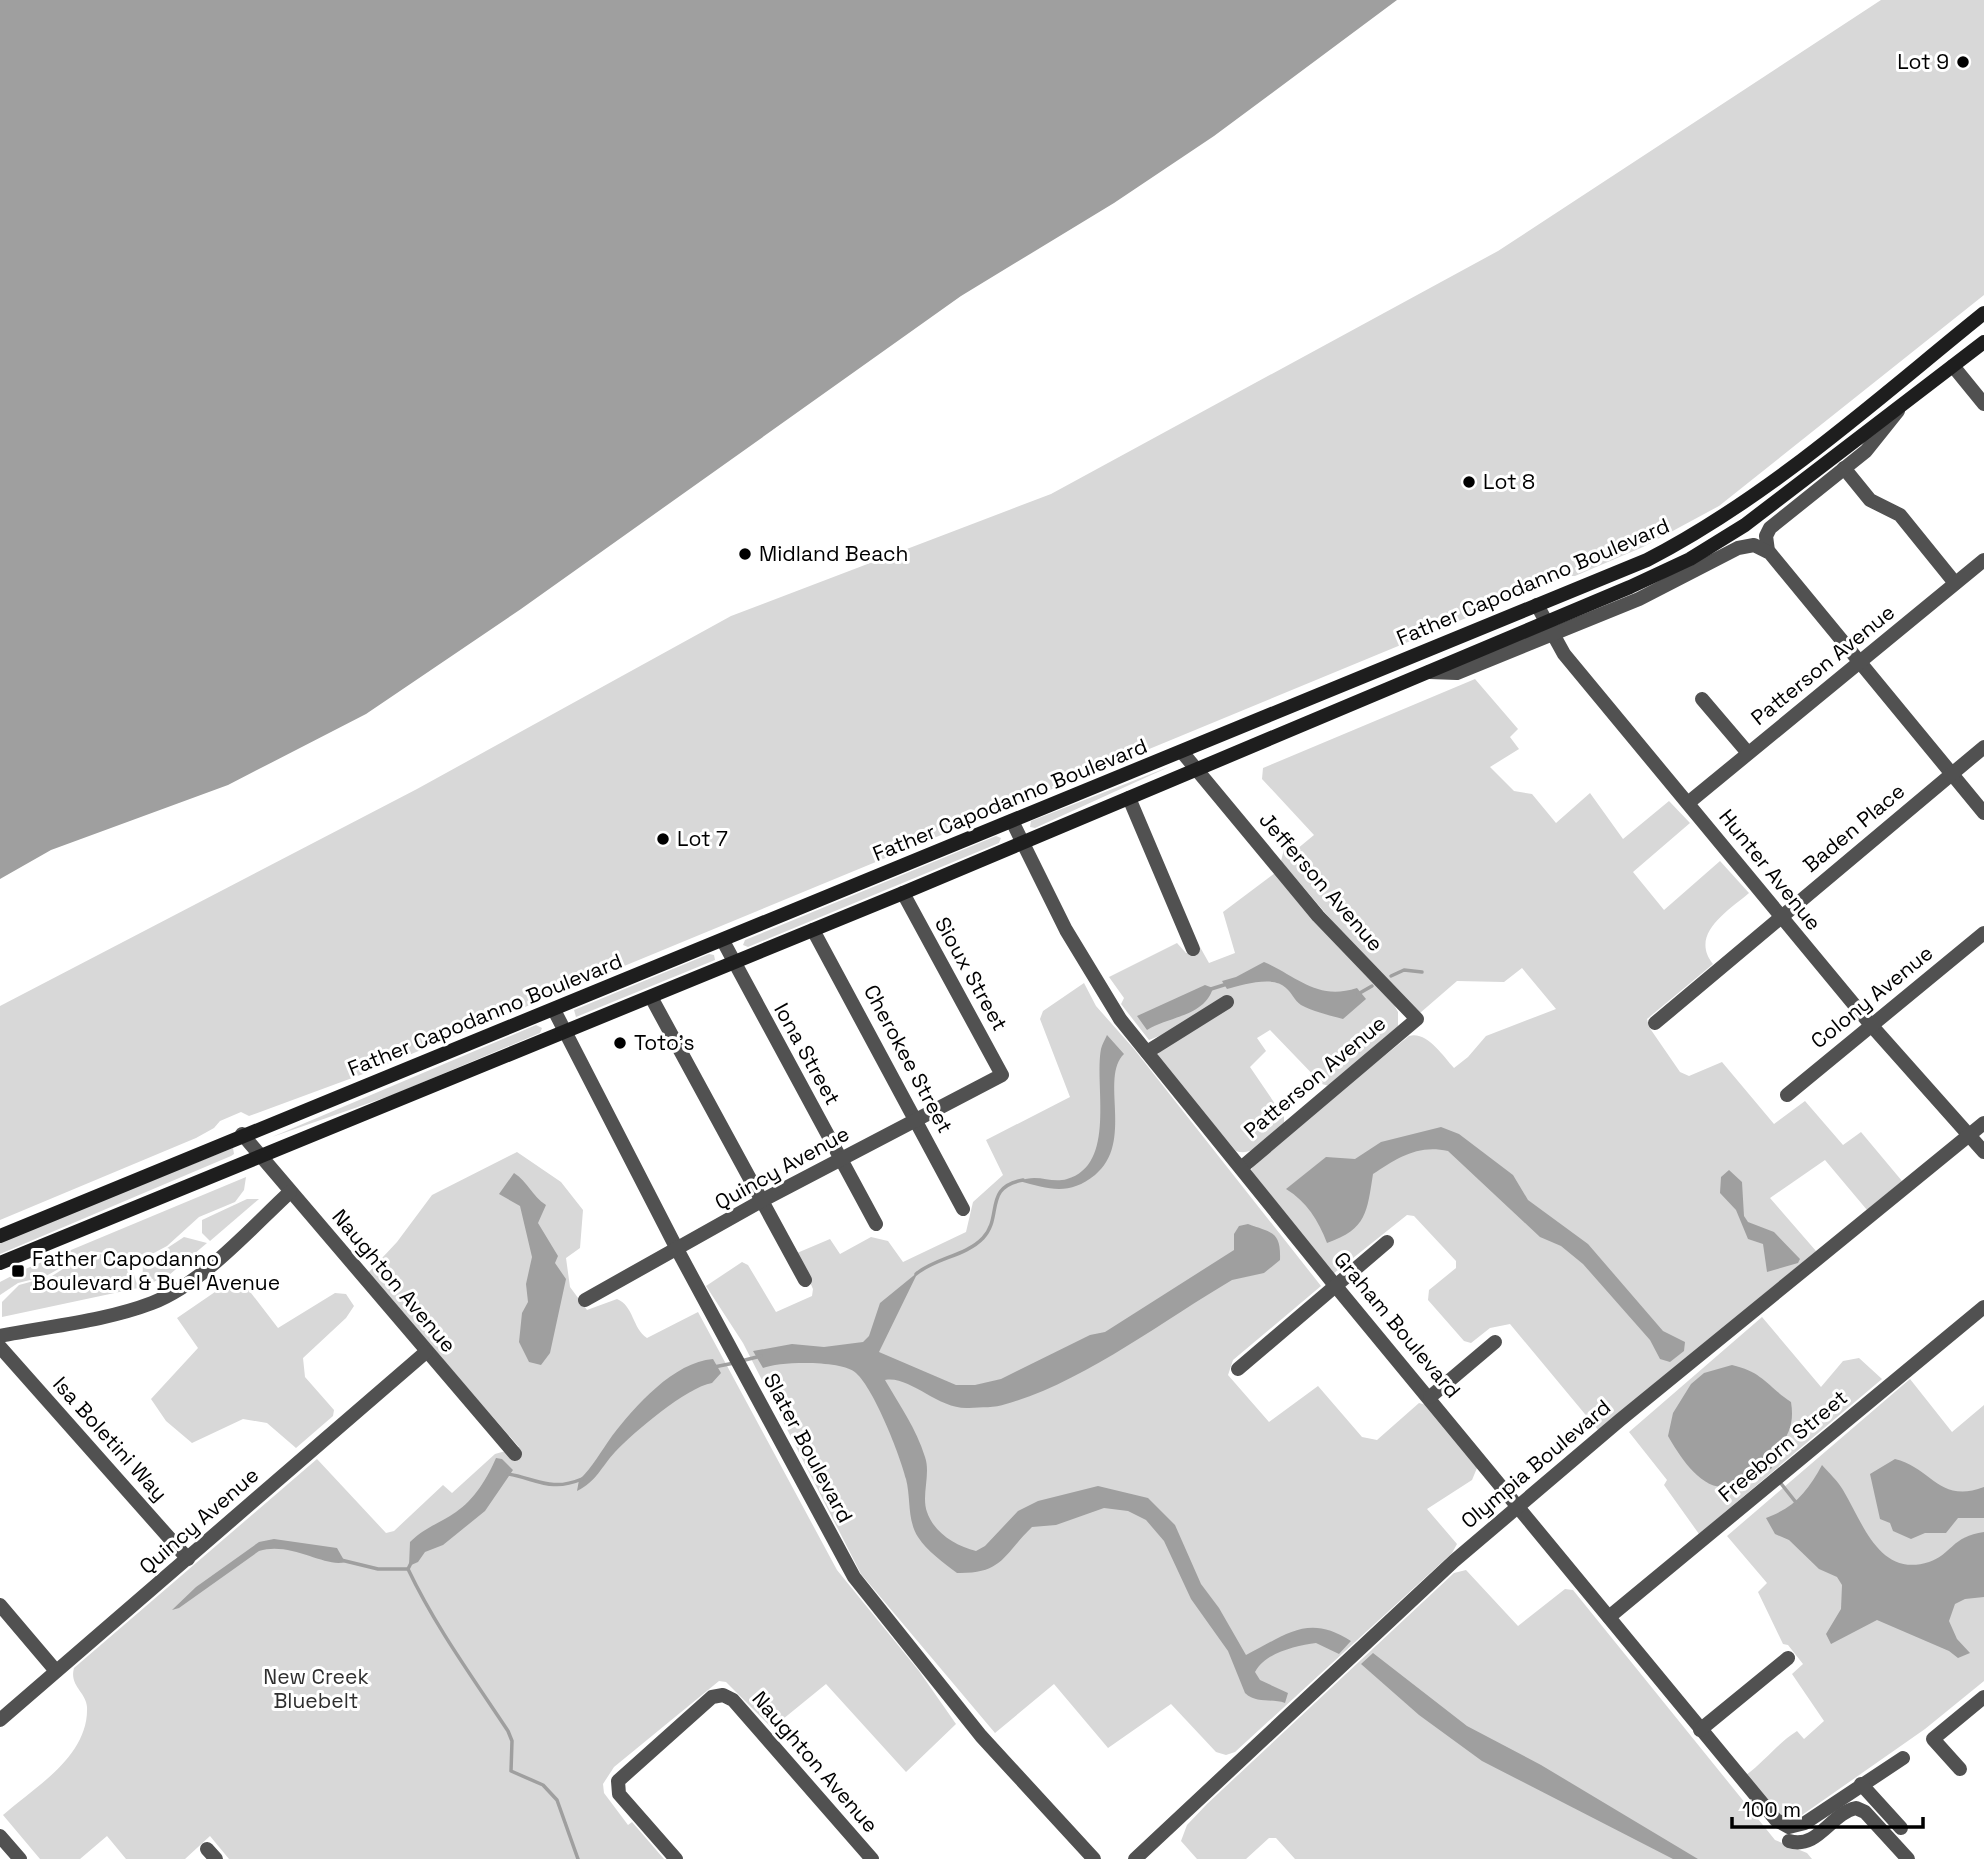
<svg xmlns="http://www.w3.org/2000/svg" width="1984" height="1859" font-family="'Space Grotesk',sans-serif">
  <rect width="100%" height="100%" fill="#fff"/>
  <!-- green -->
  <g fill="#d8d8d8">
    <polygon points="1881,0 1984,0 1984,295 1719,506 1643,547 1575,576 1569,576 1566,571 1557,576 1558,580 363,1074 249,1116 241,1112 220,1121 214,1128 196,1138 0,1220 0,1006 417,789 731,616 1051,494 1498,251"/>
    <path d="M1475,679l43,50 -8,8 9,12 -29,18 24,24 18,3 24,29 34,-30 33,46 46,-38 21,22 -57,49 31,38 56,-49 29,32c-21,18 -60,41 -36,71l-66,55 2,8 31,45 9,4 33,-14 52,62 31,-23 38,44 18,-13 41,49 -35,29 -42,-50 -55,38 46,53 -217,180 -89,-107 -20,4 -19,15 -7,-2 -36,-41 1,-10 27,-22v-7l-42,-45 -7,-1 -74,59 -82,-104 8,-13 150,-121c18,-5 33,19 45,32l14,-11 18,-21 70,-27 -34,-41 -18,14 -47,-1 -37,32 -75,-77 -64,-75 3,-12 7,5 23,-19 -52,-56 1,-11z"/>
    <polygon points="1171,766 1035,828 1030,827 1031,821"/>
    <polygon points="996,836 1001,838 999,843 748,947 743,945 745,940"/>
    <path d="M1275,873l119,132 4,7v14l-69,60 -7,-2 -52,-54 -13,8 9,13 -16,16 34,50v7c-13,11 -30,34 -48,27l-79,-94 4,-10 66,-38 -78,31 -28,-36 3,-6 -15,-21 68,-34 9,10 14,-6 9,16 26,-10 -12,-41z"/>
    <polygon points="709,954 714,955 715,960 576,1017 574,1010"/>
    <polygon points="1084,983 1096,1006 1134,1049 1321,1286 1233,1360 1228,1375 1269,1422 1318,1386 1362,1437 1377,1440 1419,1403 1430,1406 1477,1468 1472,1480 1427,1509 1457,1544 1452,1553 1235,1752 1226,1755 1216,1752 1171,1704 1108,1748 1054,1684 995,1733 861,1574 743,1343 706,1286 742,1262 748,1265 776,1312 812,1296 813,1289 797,1253 830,1239 840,1254 871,1237 888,1241 903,1262 966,1232 973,1202 1003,1175 986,1140 1070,1097 1040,1019 1043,1011"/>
    <polygon points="536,1025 542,1028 540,1033 395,1094 272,1137"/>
    <polygon points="233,1148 234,1154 231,1156 0,1254 0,1243 23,1232"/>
    <path d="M517,1152l44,30 22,28 -3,38 -14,10 4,29 17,23 30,-11c17,7 15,29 30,39l51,-26 139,258 82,101 37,53 -50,48 -80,-88 -54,44 -46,-46 -7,-1 -105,86 -11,17 1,9 24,32 4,-3 32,37h-435l-19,-23 -25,23h-59l-19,-23 -27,23h-40l-37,-44c32,-28 86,-59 84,-108 -1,-15 -18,-21 -13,-39l243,-209 69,74 8,-2 49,-46 9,8 43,-39 24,-7 -151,-174 29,-31 35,-47z"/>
    <polygon points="246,1177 244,1190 235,1202 199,1217 167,1246 152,1254 138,1258 91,1251 46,1276 18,1283 0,1295 0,1282 23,1270"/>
    <polygon points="247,1199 259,1199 210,1241 202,1233 202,1220"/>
    <polygon points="184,1237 207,1243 169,1275 142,1287 143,1264"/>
    <polygon points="95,1253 130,1261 138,1288 2,1317 2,1302 19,1285 52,1276 80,1258"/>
    <polygon points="241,1280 278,1328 335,1293 346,1294 354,1306 346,1318 303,1358 305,1377 334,1410 333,1416 296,1448 267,1423 243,1419 192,1443 166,1421 151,1399 198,1348 177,1318 231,1281"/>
    <polygon points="1762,1317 1821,1387 1843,1361 1859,1358 1882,1379 1699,1534 1664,1485 1667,1480 1629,1432"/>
    <path d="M1910,1379l42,53 32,-27v276l-59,48 -133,93 -13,-6 -33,-41c19,-14 32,-32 51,-44l7,8 20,-18 -32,-47 11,-10 -15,-19 -5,-1 -25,-52 9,-9 -40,-47z"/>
    <polygon points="1466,1570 1518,1626 1565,1589 1573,1590 1775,1840 1807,1853 1812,1859 1295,1859 1276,1838 1269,1838 1246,1859 1197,1859 1181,1841 1187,1825 1207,1804 1454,1573"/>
  </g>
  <!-- water -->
  <g fill="#9f9f9f">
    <polygon points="0,0 1397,0 1214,136 1114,203 961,296 521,609 366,714 228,785 51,850 0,879"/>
    <path d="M1264,962c34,15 53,39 93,26l9,11 -23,20c-14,-4 -29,-7 -42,-14 -7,-5 -9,-12 -15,-17 -12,-13 -44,-3 -59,1l-5,-8 14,-4z"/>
    <path d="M1205,985l8,3c-9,29 -44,28 -66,42l-10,-14z"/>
    <path d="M1107,1035l17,19c-25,24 11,88 -29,121 -26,21 -46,14 -76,6 20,-8 31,3 48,-2 50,-14 27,-94 34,-130 1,-5 4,-9 6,-14z"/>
    <path d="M1441,1127l18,7 54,41 15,25 60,44 75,87 22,11 -1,9 -14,11 -10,-3 -10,-19 -67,-76 -22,-18 -21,-9 -92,-86c-30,-7 -51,7 -75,23 -6,38 -6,55 -46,69 -9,-23 -20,-41 -41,-54l40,-32 29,2 26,-17z"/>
    <polygon points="1729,1170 1742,1182 1744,1216 1748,1222 1774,1232 1800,1259 1798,1263 1767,1272 1763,1244 1748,1239 1736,1210 1720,1193 1721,1177"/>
    <path d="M514,1173c14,9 18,23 32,32l-8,18 20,33 -3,7 11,16 -16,74 -9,12 -12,-3 -10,-20 3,-29 6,-11 -2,-18 6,-27 -12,-51 -21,-12z"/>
    <path d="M1248,1224c24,9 33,7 32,36l-16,13 -32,7c-68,40 -150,103 -226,124 -11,4 -25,3 -37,4 -31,2 -59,-33 -84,-28 15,26 31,48 40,77 6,17 -4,38 2,55 7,21 29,34 49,39l9,-5 33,-35 20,-10 60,-15 50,12 27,27 26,59 18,24 27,47c40,-20 62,-42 105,-14l-12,13 -23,-11c-20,3 -50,9 -61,29l5,8 28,13 -3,10c-13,-5 -29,1 -40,-10l-17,-42 -37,-52 -27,-58 -18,-21 -18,-9 -24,-3 -48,17 -24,2c-29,28 -29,47 -75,46 -13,-10 -30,-22 -39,-36 -11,-17 -7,-39 -12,-58 -6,-24 -32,-90 -50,-106 -13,-13 -76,-12 -93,-5l-10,-17 39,-7 32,3 39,-5 6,-6 11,-33 38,-31 -39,80 77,33h19l26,-6 89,-44 15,-3 129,-82v-16l5,-8z"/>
    <path d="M713,1359l8,14 -9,10c-25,4 -78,49 -97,69 -13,14 -19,30 -38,39l2,-11c14,-13 22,-29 33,-44 23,-30 62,-74 101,-77z"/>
    <path d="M1732,1365c31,7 35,21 59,37 4,24 -4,38 -21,55l2,11 -10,7 -9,-3c-7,4 -16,12 -24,14 -27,7 -50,-31 -61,-50l5,-23 18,-29 13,-11z"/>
    <path d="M496,1458l6,1 11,11 -28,41 -42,34 -18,7 -7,10 -9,4 1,-24c14,-14 30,-19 46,-30 18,-12 32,-35 40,-54z"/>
    <path d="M1895,1459c37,9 44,45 89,28v31h-26l-12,15h-21l-14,6 -18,-8 -3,-8 -10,-4 -10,-45z"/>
    <path d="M1822,1465c7,8 16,16 21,25 20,33 36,88 86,72 22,-7 23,-26 55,-30v65l-19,2 -10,5 -6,17 8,18 13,14 -12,5 -9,-7 -72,-31 -46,24 -5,-10 15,-25 1,-24 -5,-8 -18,-8 -30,-29 -14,-6 -9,-16c28,-10 42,-27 56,-53z"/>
    <path d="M274,1539l63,9 8,14c-20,6 -54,-21 -86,-11l-80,57 -7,2 24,-23 63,-45z"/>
    <polygon points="1373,1653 1467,1726 1541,1765 1698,1859 1673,1859 1482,1761 1419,1715 1361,1664"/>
  </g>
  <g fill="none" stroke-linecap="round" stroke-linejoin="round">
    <!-- stream -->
    <g stroke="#9f9f9f" stroke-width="3.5">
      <polyline points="1391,976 1404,970 1422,972"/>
      <polyline points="1211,989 1227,984"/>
      <polyline points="1358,994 1372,986"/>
      <path d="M916,1274c19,-16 50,-18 67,-36 20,-21 0,-51 40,-58"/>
      <polyline points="741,1361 761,1356"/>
      <polyline points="714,1367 734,1363"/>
      <path d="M508,1474c29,5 43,18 74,5"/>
      <polyline points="1779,1481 1798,1505"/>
      <polyline points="341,1560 378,1569 408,1569"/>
      <path d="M411,1563l-3,6c27,57 65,109 100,162l4,10 -1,30 32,14 14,15 21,59"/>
    </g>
    <!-- minor -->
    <g stroke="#515151" stroke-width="14">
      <polyline points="1953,366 1984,404"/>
      <polyline points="1844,468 1870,500 1900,515 1955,583"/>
      <polyline points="1768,551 1766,536 1770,528 1866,451 1898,411"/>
      <polyline points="1537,605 1564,654 1871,1025 1984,1152"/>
      <polyline points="1429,672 1457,673 1639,599 1738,548 1754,545 1770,553 1984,813"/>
      <polyline points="1702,699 1748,753"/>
      <polyline points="1182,752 1318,916 1417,1019 1241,1168"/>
      <polyline points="1129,798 1193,949"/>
      <polyline points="1688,803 1984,560"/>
      <polyline points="1012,821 1066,930 1120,1019 1334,1284 1776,1820 1789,1827 1805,1823 1903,1758"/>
      <polyline points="813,930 963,1209"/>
      <polyline points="723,941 876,1224"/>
      <polyline points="651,997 805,1280"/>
      <polyline points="554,1010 678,1251 854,1577 981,1736 1094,1859"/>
      <polyline points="1655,1023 1984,747"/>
      <polyline points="1147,1052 1227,1002"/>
      <polyline points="1787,1095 1984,933"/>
      <polyline points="242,1134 515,1454"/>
      <polyline points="585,1300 763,1200 1002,1075 903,893"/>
      <path d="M0,1336c50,-10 105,-15 152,-33 50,-19 99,-75 138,-111"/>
      <polyline points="0,1347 188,1559"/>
      <polyline points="1238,1369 1387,1242"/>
      <polyline points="1430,1397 1495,1342"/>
      <polyline points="0,1605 56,1671"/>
      <polyline points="1609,1617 1984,1307"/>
      <polyline points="0,1720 426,1352"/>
      <polyline points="1700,1730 1788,1658"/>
      <polyline points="1960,1769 1933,1739 1984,1697"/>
      <polyline points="1861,1784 1901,1828"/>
      <path d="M1789,1841c29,9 42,-28 67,-33l9,4 43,47"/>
      <polyline points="207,1849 216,1859"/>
      <polyline points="676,1859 619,1794 618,1781 712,1697 723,1695 733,1700 872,1859"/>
      <polyline points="1135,1859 1454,1561 1620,1420 1984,1123"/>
    </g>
    <!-- tertiary -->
    <polyline stroke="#515151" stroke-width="14" points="0,1836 20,1859"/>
    <!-- secondary -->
    <g stroke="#1e1e1e" stroke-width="14">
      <path d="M0,1236l1647,-676c124,-64 229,-160 337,-247"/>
      <polyline points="0,1263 903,893 1630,587 1690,559 1745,525 1984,342"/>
    </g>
  </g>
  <!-- markers -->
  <g fill="#000" stroke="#fff" stroke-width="2.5">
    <circle cx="1963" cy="62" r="7"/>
    <circle cx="1469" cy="482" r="7"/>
    <circle cx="745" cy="554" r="7"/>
    <circle cx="663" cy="839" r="7"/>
    <circle cx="620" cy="1043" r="7"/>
    <rect x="11" y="1264" width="14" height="14" rx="3.5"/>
  </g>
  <g text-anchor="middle" stroke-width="6" stroke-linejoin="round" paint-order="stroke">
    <!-- poi labels -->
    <g font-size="21" fill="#000" stroke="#fff" text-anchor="start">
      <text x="1949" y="69" text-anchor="end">Lot 9</text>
      <text x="1483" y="489">Lot 8</text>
      <text x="759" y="561">Midland Beach</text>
      <text x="677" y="846">Lot 7</text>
      <text x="634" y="1050">Toto's</text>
      <text x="32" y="1266">Father Capodanno<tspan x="32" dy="24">Boulevard &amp; Buel Avenue</tspan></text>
    </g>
    <!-- street labels -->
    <g font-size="21" fill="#000" stroke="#fff">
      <text transform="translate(1533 582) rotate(-23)" y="7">Father Capodanno Boulevard</text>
      <text transform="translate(1823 665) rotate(-39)" y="7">Patterson Avenue</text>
      <text transform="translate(1010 800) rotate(-22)" y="7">Father Capodanno Boulevard</text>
      <text transform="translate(1854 828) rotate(-40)" y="7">Baden Place</text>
      <text transform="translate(1770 870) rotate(51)" y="7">Hunter Avenue</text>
      <text transform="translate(1321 882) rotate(49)" y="7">Jefferson Avenue</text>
      <text transform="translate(971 974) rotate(61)" y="7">Sioux Street</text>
      <text transform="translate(1872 997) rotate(-39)" y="7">Colony Avenue</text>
      <text transform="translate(485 1015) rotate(-22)" y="7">Father Capodanno Boulevard</text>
      <text transform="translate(807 1054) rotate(61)" y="7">Iona Street</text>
      <text transform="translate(908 1059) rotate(62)" y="7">Cherokee Street</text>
      <text transform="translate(1315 1077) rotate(-40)" y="7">Patterson Avenue</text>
      <text transform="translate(782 1168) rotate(-29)" y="7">Quincy Avenue</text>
      <text transform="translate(394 1281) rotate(50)" y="7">Naughton Avenue</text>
      <text transform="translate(1397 1325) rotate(50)" y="7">Graham Boulevard</text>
      <text transform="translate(110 1439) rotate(48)" y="7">Isa Boletini Way</text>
      <text transform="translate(1783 1446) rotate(-40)" y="7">Freeborn Street</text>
      <text transform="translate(808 1448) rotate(62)" y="7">Slater Boulevard</text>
      <text transform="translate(1536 1464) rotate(-40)" y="7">Olympia Boulevard</text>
      <text transform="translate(199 1521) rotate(-41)" y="7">Quincy Avenue</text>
      <text transform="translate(815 1762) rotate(49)" y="7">Naughton Avenue</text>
    </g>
    <!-- park labels -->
    <g font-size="21" fill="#2f2f2f" stroke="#fff">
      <text x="316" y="1684">New Creek<tspan x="316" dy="24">Bluebelt</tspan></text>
    </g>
  </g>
  <!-- scale -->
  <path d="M1732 1817v10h191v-10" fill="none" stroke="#000000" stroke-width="3.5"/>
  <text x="1742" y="1817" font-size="21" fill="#000000" stroke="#ffffff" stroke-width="5" paint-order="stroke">100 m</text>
</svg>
